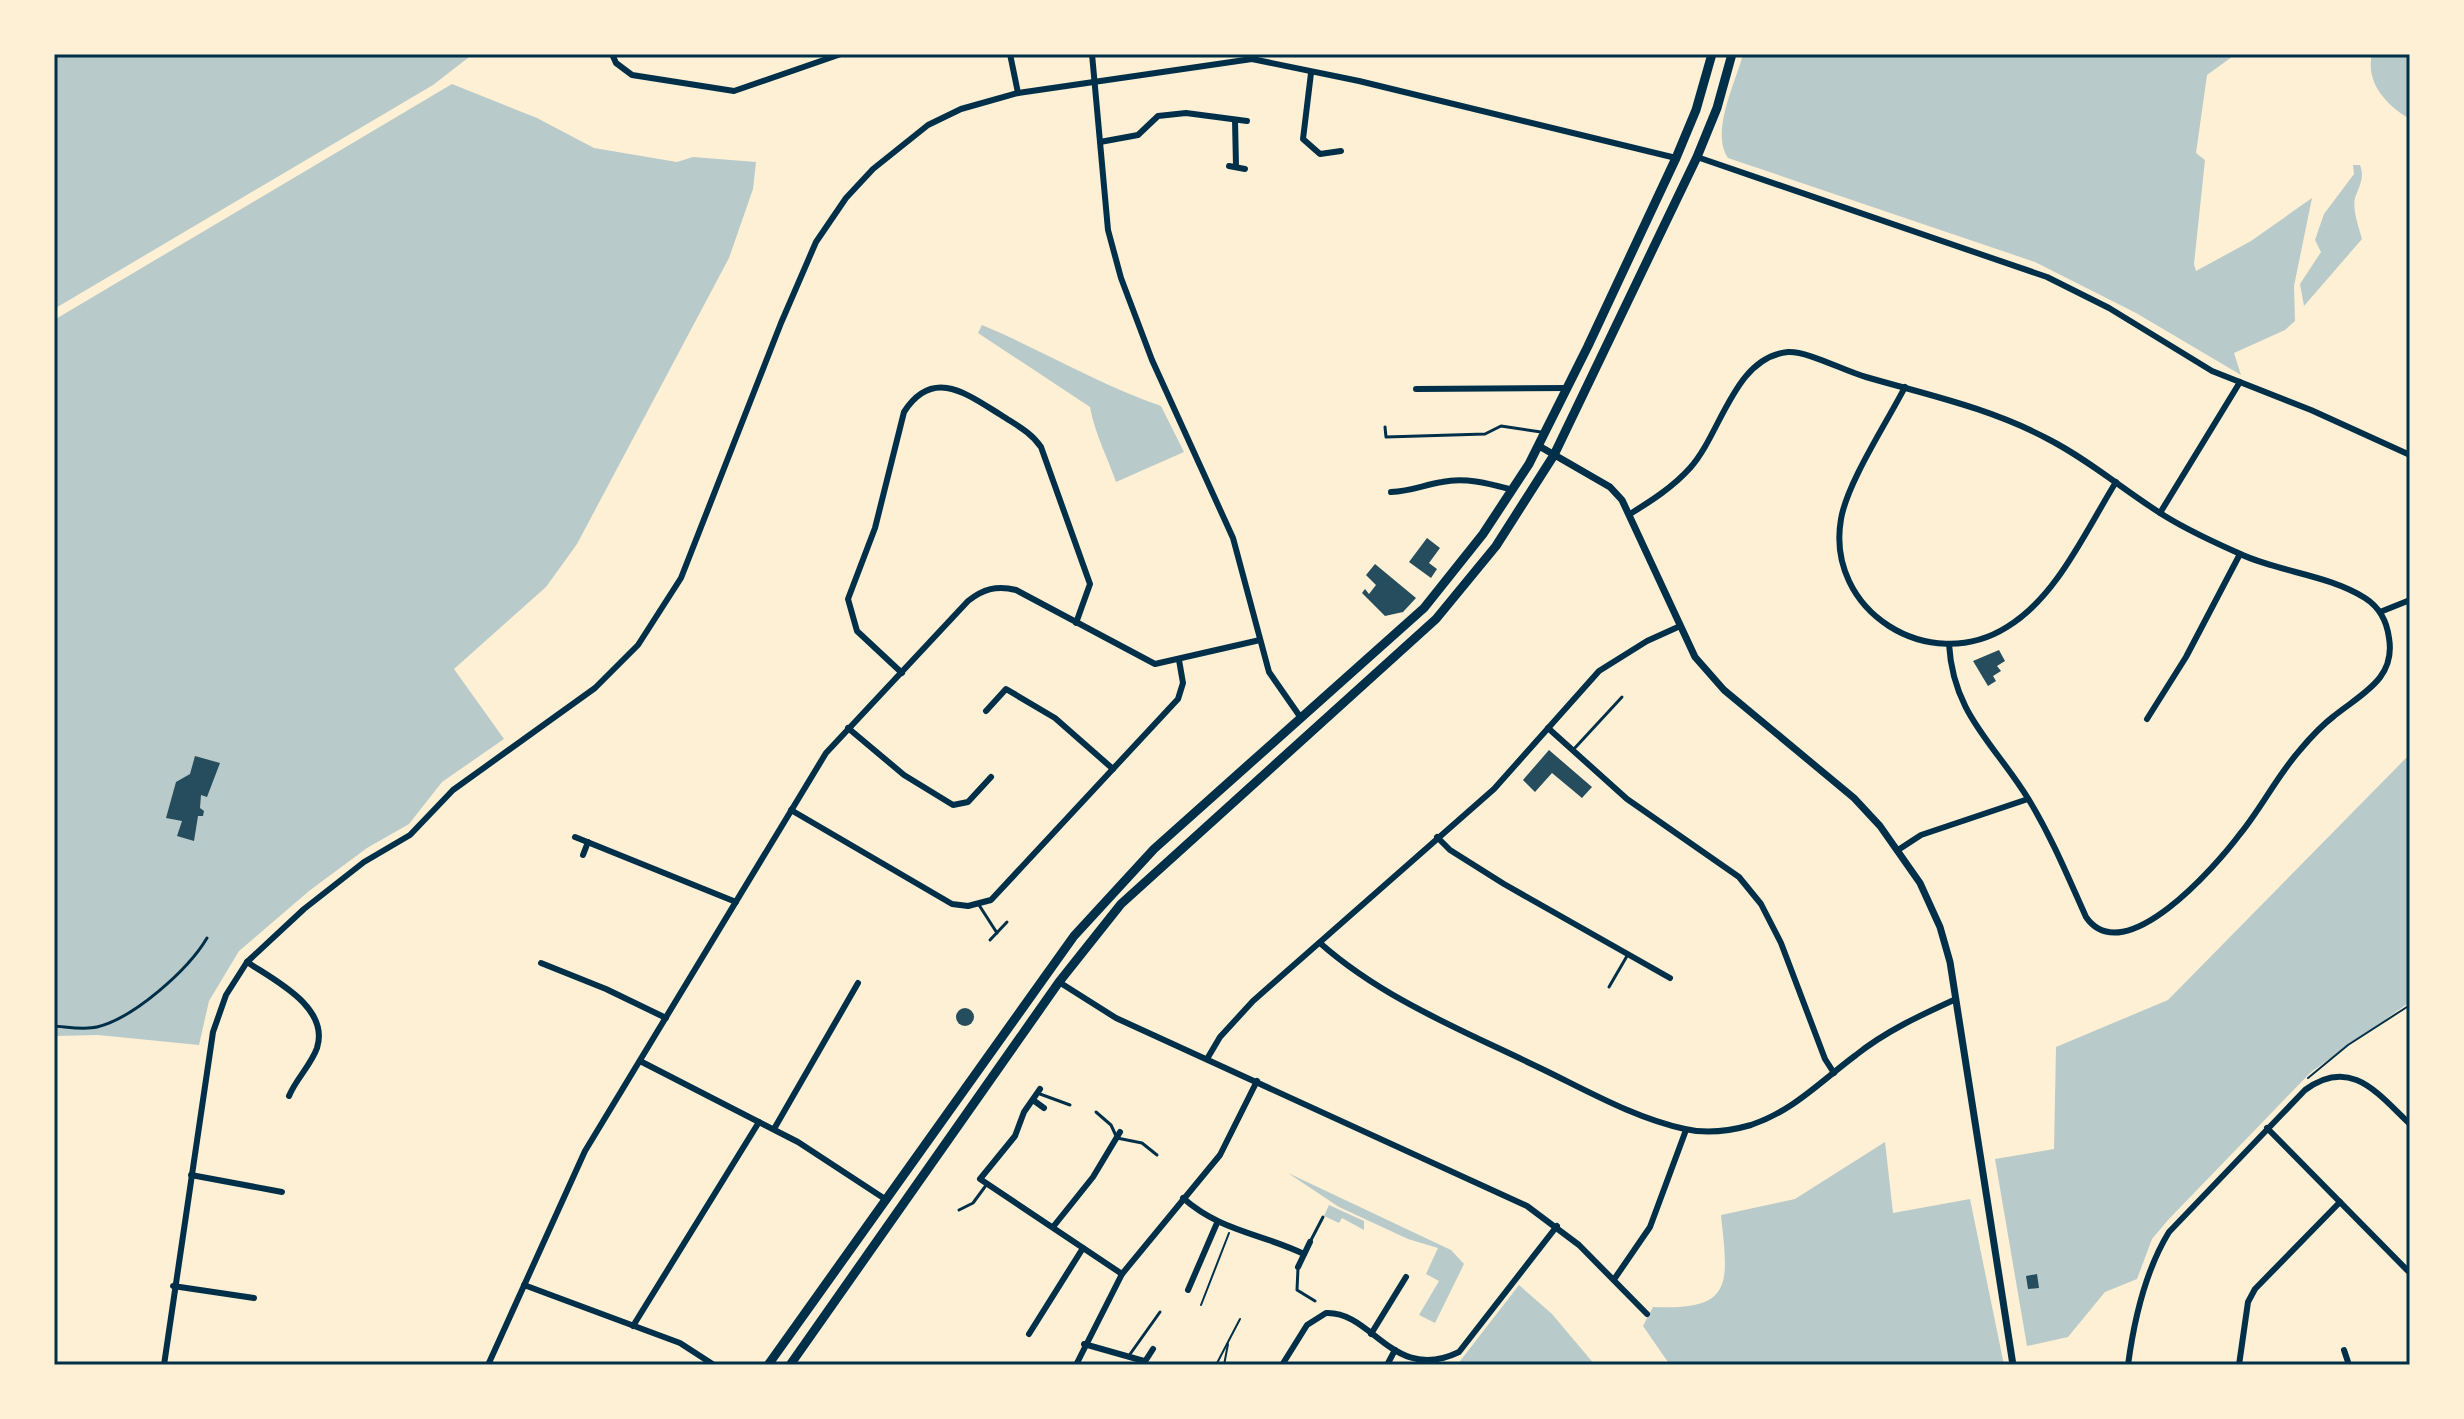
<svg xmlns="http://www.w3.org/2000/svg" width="2464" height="1419" font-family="Ubuntu,sans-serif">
  <rect width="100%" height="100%" fill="#fdf0d5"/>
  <!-- green -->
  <g fill="#b9caca">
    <polygon points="54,54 473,54 433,85 54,309"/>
    <path d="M1743,54h493l-29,21 -11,78 9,7 -11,104 2,7 55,-30 61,-43 -18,88 1,35 -10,9 -51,23 7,22 -105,-62 -101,-51 -307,-104c-18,-26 8,-76 15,-104z"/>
    <path d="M2372,54h38v65c-23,-13 -45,-36 -38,-65z"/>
    <polygon points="452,84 537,118 594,148 677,162 693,157 756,162 753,189 729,258 577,544 546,587 454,669 504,739 442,782 409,824 367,848 309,891 239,951 209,1001 199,1045 98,1035 57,1036 54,1066 54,320"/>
    <path d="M2353,165h7c5,13 -1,21 -5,33 -3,11 4,30 7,41l-58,67 -4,-22 21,-32 -6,-12 9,-26 30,-40z"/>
    <path d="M982,325c60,25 118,60 179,81l23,46 -68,30c-9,-26 -21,-48 -26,-75l-112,-74z"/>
    <polygon points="2410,754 2410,1002 2311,1072 2168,1220 2152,1239 2137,1279 2105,1292 2068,1337 2027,1346 1995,1159 2054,1149 2056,1047 2168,1000"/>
    <path d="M1885,1142l8,71 77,-14 34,166h-334l-27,-39 10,-19c82,4 75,-24 68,-92l74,-16z"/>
    <polygon points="1288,1173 1451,1250 1464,1264 1435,1323 1419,1315 1439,1281 1426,1274 1438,1248 1408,1239 1339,1207"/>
    <polygon points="1329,1205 1364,1221 1364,1230 1342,1218 1339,1223 1324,1216"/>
    <polygon points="1519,1285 1552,1314 1595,1365 1457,1365"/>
  </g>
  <!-- building -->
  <g fill="#264d5e">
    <polygon points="1427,538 1440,548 1429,563 1437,569 1431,578 1409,562"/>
    <polygon points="1375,564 1416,598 1403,612 1385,616 1362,593 1365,589 1369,594 1376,585 1366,575"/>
    <polygon points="1999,650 2005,661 1997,666 2001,671 1993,676 1996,681 1988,686 1973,661"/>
    <polygon points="1549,750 1592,787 1582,798 1552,773 1535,792 1523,780"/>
    <polygon points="195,756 220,763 207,797 201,795 200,808 204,811 203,816 198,816 194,841 177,836 182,821 166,818 176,782 190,774"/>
    <circle cx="965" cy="1017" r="9"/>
    <polygon points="2037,1274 2039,1288 2028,1289 2026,1276"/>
  </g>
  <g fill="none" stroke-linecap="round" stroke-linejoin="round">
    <!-- path -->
    <g stroke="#003049" stroke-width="2">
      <polyline points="2308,1078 2348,1045 2410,1005"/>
      <polyline points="1201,1305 1229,1233"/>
      <polyline points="1216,1365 1240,1319"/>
      <polyline points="1224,1365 1228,1344"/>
    </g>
    <!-- service -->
    <g stroke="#003049" stroke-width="3">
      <polyline points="1385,427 1386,437 1485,434 1501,426 1541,432"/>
      <polyline points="1573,750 1622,697"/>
      <polyline points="979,905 997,933"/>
      <polyline points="990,940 1007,922"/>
      <polyline points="1609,987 1627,956"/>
      <path d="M54,1026c14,1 30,4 43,1 37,-9 91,-57 110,-89"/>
      <polyline points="1040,1094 1070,1105"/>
      <polyline points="1096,1112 1111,1125 1117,1138 1142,1143 1157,1155"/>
      <polyline points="959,1210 973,1203 987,1184"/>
      <polyline points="1310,1242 1323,1217"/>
      <polyline points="1298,1268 1297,1290 1315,1301"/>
      <polyline points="1128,1357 1160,1312"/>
    </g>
    <!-- minor -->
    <g stroke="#003049" stroke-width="6">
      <polyline points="612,54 616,63 632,75 734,91 841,54"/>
      <polyline points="1010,54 1018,93"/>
      <polyline points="1092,54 1108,230 1121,278 1152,360 1233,538 1269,672 1301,718"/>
      <polyline points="1311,73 1303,139 1320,154 1341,151"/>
      <polyline points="1235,120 1236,166"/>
      <polyline points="1100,142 1138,135 1158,116 1186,113 1247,121"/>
      <polyline points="1697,157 2047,277 2109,308 2212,371 2311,410 2410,455"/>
      <polyline points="1229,166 1245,169"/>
      <path d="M1905,387c-18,35 -58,96 -64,132 -16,92 88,157 166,108 50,-30 79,-97 109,-145"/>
      <polyline points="1416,389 1567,388"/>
      <path d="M1391,492c21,-1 32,-7 51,-10 24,-5 48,2 71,8"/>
      <polyline points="2160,513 2240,382"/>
      <path d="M1630,514c21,-13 43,-27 60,-46 31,-34 44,-111 98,-116 20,-1 56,19 78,25 62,18 124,31 182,62 39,20 72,48 109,72 24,16 52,29 79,41 40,20 91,22 129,46 14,9 22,24 24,40 7,41 -28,56 -55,78 -13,10 -24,22 -34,34 -23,26 -38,57 -60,84 -24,32 -116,138 -154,83 -18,-40 -34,-79 -57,-117 -34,-56 -76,-85 -80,-156"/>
      <polyline points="2380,612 2410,600"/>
      <path d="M902,673l-45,-42 -9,-32 27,-71 29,-116c29,-45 63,-18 97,3 15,10 30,17 40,32l49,137 -14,39"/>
      <polyline points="986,711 1006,689 1055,718 1113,769"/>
      <polyline points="2147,719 2186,657 2240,554"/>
      <polyline points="848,728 904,775 953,805 968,802 991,777"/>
      <polyline points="1548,728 1627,799 1739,877 1761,904 1781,943 1825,1059 1834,1073"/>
      <polyline points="791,810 952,904 968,906 991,900 1178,699 1183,683 1179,660"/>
      <polyline points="575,837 736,902"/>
      <polyline points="1437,837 1450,850 1504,884 1670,978"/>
      <polyline points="1898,850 1921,835 2028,799"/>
      <polyline points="583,855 588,842"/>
      <path d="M1320,943c63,56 144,88 220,125 46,22 94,50 145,61 21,5 45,2 66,-4 42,-14 70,-44 105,-70 30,-24 65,-40 100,-56"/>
      <path d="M247,962c27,18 83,45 70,86 -6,17 -21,31 -28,48"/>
      <polyline points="541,963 606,989 666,1018"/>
      <polyline points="1059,982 1116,1018 1527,1206 1579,1245 1647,1314"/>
      <polyline points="1207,1059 1220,1037 1253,1001 1494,789 1599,671 1647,641 1678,627"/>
      <polyline points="640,1061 798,1142 885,1199"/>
      <polyline points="1040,1089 1024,1112 1015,1136 980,1179 1122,1274"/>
      <polyline points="1033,1100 1044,1108"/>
      <polyline points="2267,1128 2410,1273"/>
      <polyline points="774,1129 858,983"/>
      <polyline points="191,1175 282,1192"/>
      <path d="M1183,1198c37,33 77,35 121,56"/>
      <polyline points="1053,1227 1093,1177 1120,1132"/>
      <polyline points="1298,1267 1310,1242"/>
      <polyline points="1615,1278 1650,1227 1686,1130"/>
      <polyline points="524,1285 680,1343 714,1365"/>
      <polyline points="173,1286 254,1298"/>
      <polyline points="1188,1290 1217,1223"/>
      <polyline points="633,1326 759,1122"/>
      <polyline points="1029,1334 1083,1248"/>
      <polyline points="1371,1334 1406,1277"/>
      <polyline points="1084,1344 1144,1361"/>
      <polyline points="2344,1350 2349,1365"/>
      <polyline points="1144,1363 1153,1349"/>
      <polyline points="164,1365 213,1032 226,995 247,962 304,909 364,862 410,835 453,790 595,688 638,645 681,578 781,323 816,242 846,198 873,169 928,125 961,109 1018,93 1252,59 1359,81 1676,158"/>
      <path d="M488,1365l97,-214 241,-398 142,-152c15,-12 29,-16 48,-11l139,74 105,-24"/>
      <polyline points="1076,1365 1122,1274 1220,1155 1257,1081"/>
      <path d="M1282,1365l25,-40 19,-12c47,-2 67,71 133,39l98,-126"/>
      <polyline points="1387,1365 1395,1350"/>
      <path d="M2128,1365c6,-45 17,-94 41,-133l136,-142c46,-34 73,4 105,34"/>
      <polyline points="2239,1365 2248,1302 2255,1289 2340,1202"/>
    </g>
    <!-- tertiary -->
    <polyline stroke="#003049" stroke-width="7" points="1539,446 1610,487 1622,500 1695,657 1724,690 1854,798 1880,826 1920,883 1940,927 1950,962 2013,1365"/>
    <!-- trunk -->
    <g stroke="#003049" stroke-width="9">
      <polyline points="768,1365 1074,936 1154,849 1424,608 1483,534 1529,464 1588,346 1676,158 1696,110 1712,54"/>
      <polyline points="790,1365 1059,982 1121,904 1436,619 1496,546 1554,455 1697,157 1717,108 1732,54"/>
    </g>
  </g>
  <!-- border -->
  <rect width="2464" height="1419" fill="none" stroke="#fdf0d5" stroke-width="112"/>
  <rect x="56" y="56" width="2352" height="1307" fill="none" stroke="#003049" stroke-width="3"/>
</svg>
